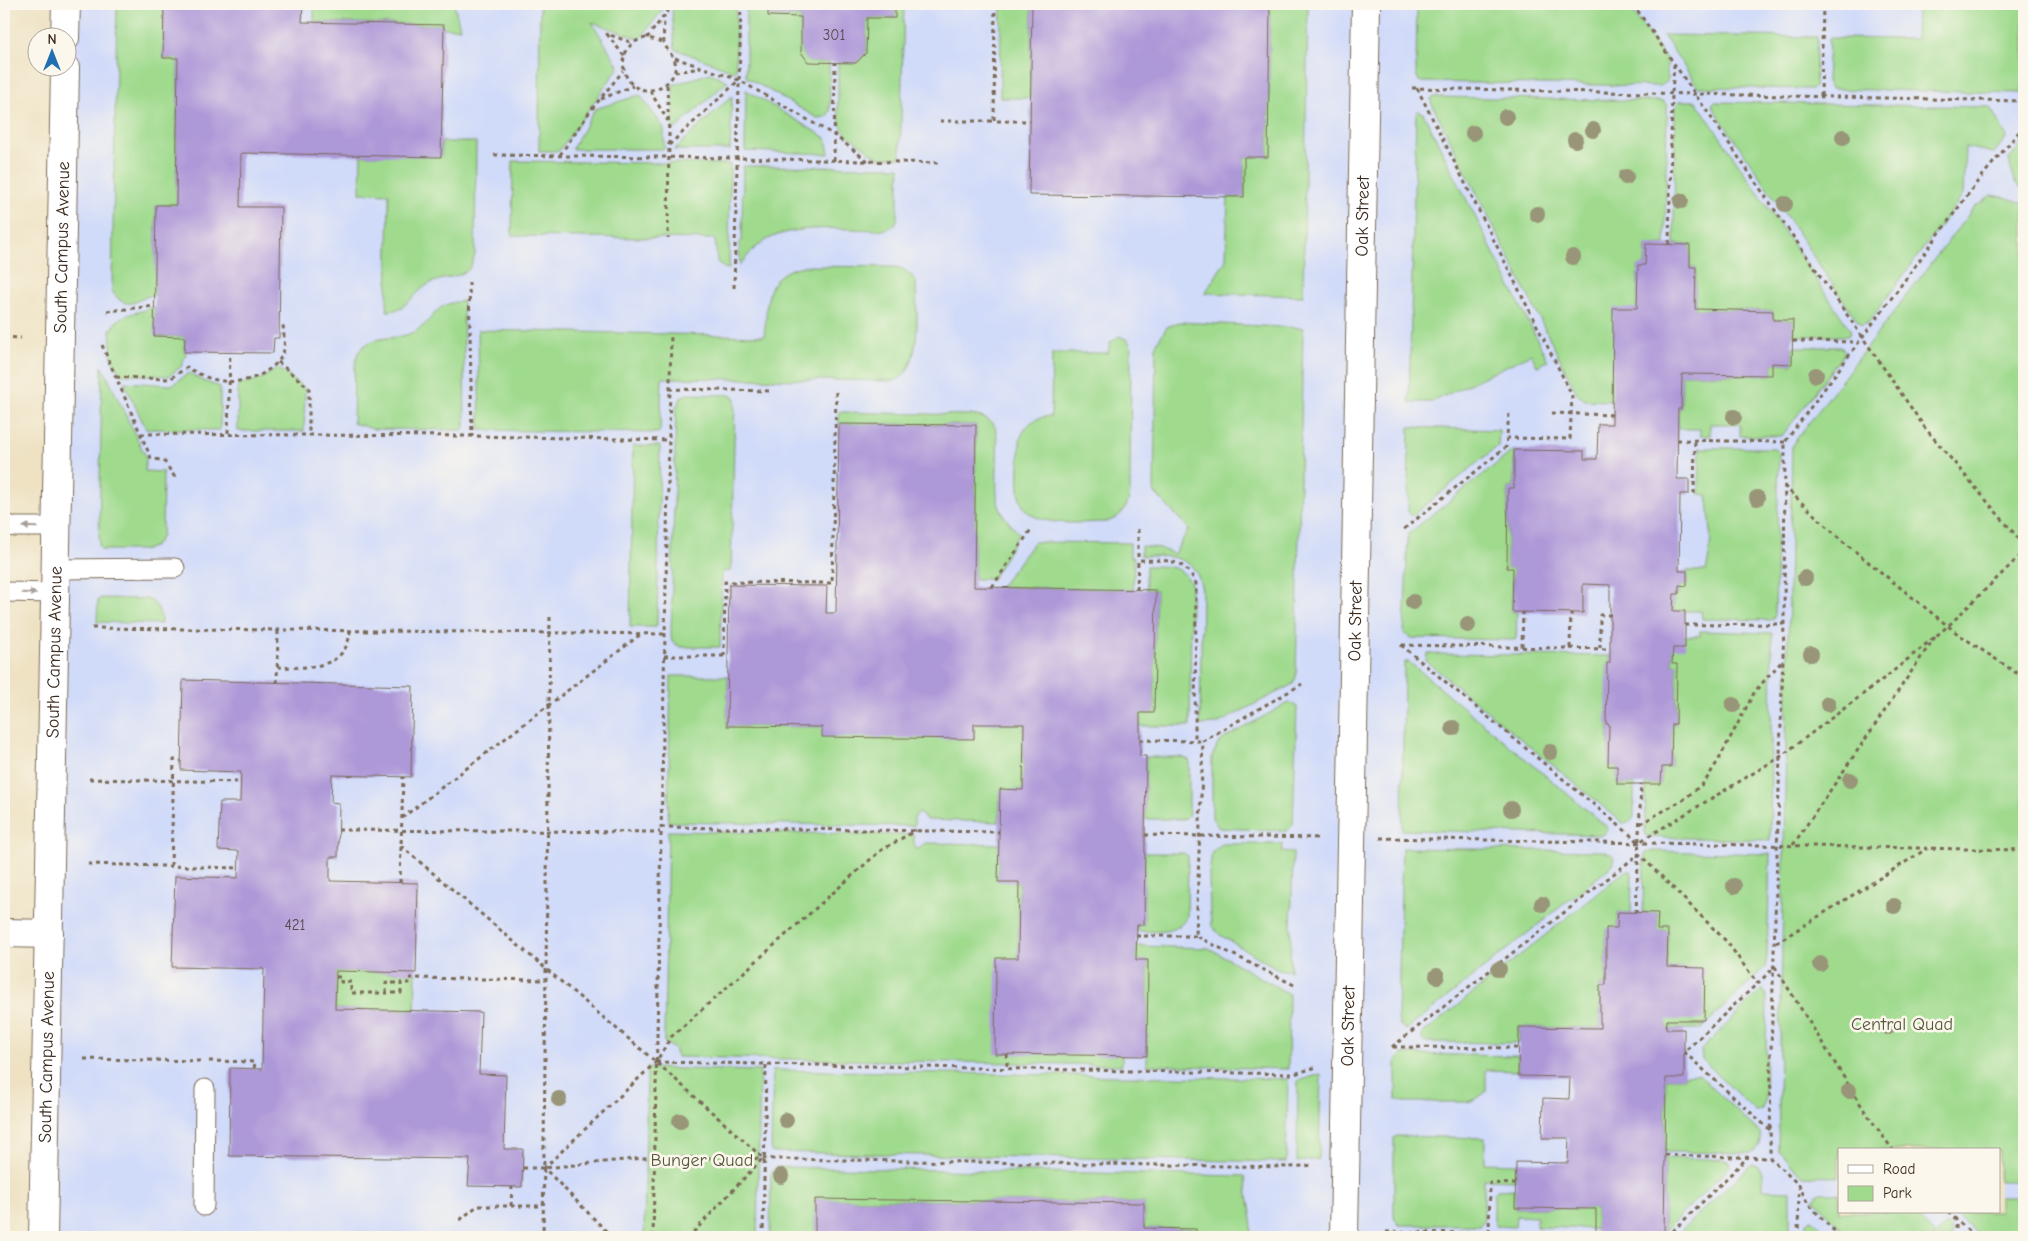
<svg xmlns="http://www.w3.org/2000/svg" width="2028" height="1241" font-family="'Comic Neue',sans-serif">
  <rect width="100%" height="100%" fill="#fbf7ec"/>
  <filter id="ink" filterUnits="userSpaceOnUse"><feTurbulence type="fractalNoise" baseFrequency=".02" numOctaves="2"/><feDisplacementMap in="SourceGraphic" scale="10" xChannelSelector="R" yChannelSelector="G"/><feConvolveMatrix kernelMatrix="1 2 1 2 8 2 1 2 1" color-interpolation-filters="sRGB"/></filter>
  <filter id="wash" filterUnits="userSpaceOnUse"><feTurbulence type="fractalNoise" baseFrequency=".0096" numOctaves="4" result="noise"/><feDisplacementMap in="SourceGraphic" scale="20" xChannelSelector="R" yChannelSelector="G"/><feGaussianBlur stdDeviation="1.12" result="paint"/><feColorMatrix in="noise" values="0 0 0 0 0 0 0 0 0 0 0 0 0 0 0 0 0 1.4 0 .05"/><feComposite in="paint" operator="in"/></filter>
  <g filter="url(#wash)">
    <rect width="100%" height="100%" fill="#eee2c3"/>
    <!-- built -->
    <path fill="#d0daf9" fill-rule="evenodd" d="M66,4h1958v1233h-1981l25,-1169zM1839,1150h160v62h-160z"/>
    <!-- green -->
    <g fill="#9fda8d" stroke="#6d8256">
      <path d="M117,4h47l-1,54h15l-2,147h-20l-1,90c-16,0 -26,21 -43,-4z"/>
      <polygon points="314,4 454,4 460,28 444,28 443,25 314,22"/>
      <polygon points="540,4 667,4 640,39 592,22 619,67 559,151 539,151"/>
      <polygon points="678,4 736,4 736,72 675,49 672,11"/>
      <polygon points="895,4 904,4 900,157 879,158 846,134 841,126 838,113 838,62 856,63 866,53 867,18 895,18"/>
      <polygon points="1001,4 1092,4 1032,5 1030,98 1000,98"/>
      <polygon points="1270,4 1308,4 1303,296 1205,293 1226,260 1228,197 1244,197 1244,157 1268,156"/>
      <polygon points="1417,4 1627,4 1667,60 1667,82 1660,86 1422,82 1419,81 1416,74"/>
      <polygon points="1917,4 2024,4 2024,82 2021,93 1831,89 1827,82 1829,38 1916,39"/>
      <polygon points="746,5 768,6 769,16 801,17 801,52 809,62 829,62 830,111 826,117 817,118 746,77"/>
      <polygon points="1663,35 1817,37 1815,87 1812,89 1698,87"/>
      <polygon points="710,73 728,81 673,131 673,85"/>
      <polygon points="746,90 826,138 829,154 745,151"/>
      <polygon points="640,95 664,128 664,149 572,149 595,109"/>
      <polygon points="732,96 730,150 674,150"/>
      <polygon points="1434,97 1660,101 1664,102 1667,106 1665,244 1646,245 1645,265 1638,266 1637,308 1612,401 1585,400 1578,395 1430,100"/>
      <polygon points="1680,101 1696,101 1851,331 1848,336 1793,336 1793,320 1773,320 1773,311 1695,309 1696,267 1690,267 1690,245 1674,244 1675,107"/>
      <polygon points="1716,102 1990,107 2007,137 1994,153 1965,147 1963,195 1868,323 1861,325 1858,322 1712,106 1713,103"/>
      <polygon points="1418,111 1423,113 1548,361 1537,366 1531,354 1432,402 1409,402 1416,113"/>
      <path d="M2024,140v50c-11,-7 -13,-19 -15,-31z"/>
      <path d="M442,142h34l-1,113c-2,4 -3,10 -6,14 -8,8 -29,9 -40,15 -16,9 -22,27 -42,27l2,-117 -29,-1 1,-38 80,1z"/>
      <polygon points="513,161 730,164 729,269 724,268 717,262 715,239 512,236"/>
      <path d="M743,166l157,1 -3,53 -3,6 -11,4c-34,0 -93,-8 -121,13 -9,5 -15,14 -22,22l-1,-22 3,-2z"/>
      <polygon points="1991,195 2004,197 2024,203 2024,1181 1999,1181 1999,1150 1839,1150 1839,1177 1801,1176 1778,1150 1792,445 1975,206 1982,203"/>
      <path d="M804,266l91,1c10,1 15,7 21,14 0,27 8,90 -22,100l-232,-3 -2,53 -2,2 -178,-3 -2,-100 286,6c5,-33 -3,-63 40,-70z"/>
      <path d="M463,301l2,129 -92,-1 -20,-6c1,-15 -1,-61 6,-72 4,-5 10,-9 16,-11 13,-3 28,-2 41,-9 21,-13 16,-27 47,-30z"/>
      <path d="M149,308h6v28l30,1 -1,14 2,3 -4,12 -13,10 -48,-2 -9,-15 -2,-30h3c2,-15 24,-15 36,-21z"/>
      <path d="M1179,322l124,6 -7,349 -3,7 -76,40 -17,1 2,-134c-5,-37 -31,-35 -61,-35v-10l19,2 14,6 15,-25 -35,-37 2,-148 11,-17z"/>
      <path d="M1119,336l9,4 3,7 -1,145c-1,15 -9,26 -24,30 -23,0 -81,8 -86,-24 -3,-18 0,-40 0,-58 5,-16 15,-23 31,-24l1,-63h56l2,-10z"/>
      <polygon points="1793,347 1841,347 1845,352 1782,436 1740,436 1740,424 1710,424 1710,436 1700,435 1700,429 1678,429 1678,409 1681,409 1682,374 1772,375 1772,363 1792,364"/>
      <polygon points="102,366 146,457 145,471 163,472 162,536 155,546 146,550 102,550 99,547"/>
      <polygon points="278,368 305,389 304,431 238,431 238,385 263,378"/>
      <polygon points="189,373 203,381 220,387 220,430 146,429 124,382 172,385"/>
      <polygon points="688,394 730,395 735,398 731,571 722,572 720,647 681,647 672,642 671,637 676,408 682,396"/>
      <path d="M839,412l131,3c9,1 18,3 24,10 7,11 0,60 4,77 3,13 12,22 21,31l-27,46h-18l2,-154 -137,-1z"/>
      <polygon points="1409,427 1499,430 1498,446 1412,516 1408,512"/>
      <polygon points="633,446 660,446 657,624 656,627 630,627"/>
      <path d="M1700,448h74l5,5 -4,161 -1,4 -4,2 -68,-1 -1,-8h-28l1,-17h5v-9l8,1v-15h19c7,-27 5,-50 1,-76l-8,-1z"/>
      <polygon points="1514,450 1514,488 1508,488 1507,568 1513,568 1512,612 1517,612 1516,639 1514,640 1411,638 1404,633 1408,534"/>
      <polygon points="1034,542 1130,543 1130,557 1134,557 1133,590 1000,587"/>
      <path d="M1146,566c20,1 34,-3 45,17l-1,143h-50v-13h14l2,-123h-10z"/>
      <path d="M101,598l47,1c10,5 13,14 13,25l-64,-2 1,-22z"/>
      <polygon points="1700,631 1772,633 1770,840 1650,837 1646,835 1645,832 1646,784 1661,784 1662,767 1671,767 1672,724 1676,724 1677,664 1672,664 1673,648 1685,636 1700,636"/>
      <path d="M1427,654l183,2v7h-3l2,103h8v18h17v33c-3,5 -5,7 -11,6l-197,-162z"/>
      <polygon points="1405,662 1409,662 1606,826 1608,830 1603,835 1402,830 1404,666"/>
      <polygon points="671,676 728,676 727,726 822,727 974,738 974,724 1024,724 1023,790 1000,790 999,822 927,820 919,813 914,818 914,826 668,822"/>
      <polygon points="1288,703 1295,704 1297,707 1293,825 1287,831 1219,828 1212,818 1212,757 1218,744 1225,738"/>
      <polygon points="1146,757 1181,757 1189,760 1189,812 1188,816 1185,819 1145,819"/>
      <polygon points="668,831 914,835 914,843 917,850 925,843 999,844 998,881 1019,882 1018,958 1122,1056 1122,1065 677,1057 674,1049 664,1042"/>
      <polygon points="1222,844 1283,844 1282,852 1293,853 1290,971 1278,969 1220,935 1212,926 1210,914 1209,874 1212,852"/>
      <path d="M1402,848l199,3c8,2 16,4 12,14l-207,165 -7,-6 -1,-7z"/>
      <polygon points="1652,851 1770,854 1767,957 1765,967 1701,1029 1666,1029 1668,930 1657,930 1658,913 1643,913 1644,858 1646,853"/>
      <path d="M1144,853h39l5,3 -1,60c-9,20 -32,15 -50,15v-6h7z"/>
      <polygon points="1625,871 1631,871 1632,875 1631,913 1618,912 1617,928 1606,929 1606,985 1600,985 1600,1028 1519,1027 1518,1043 1425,1042 1422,1040 1422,1034"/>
      <polygon points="1136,946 1209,948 1289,994 1288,1069 1147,1065 1148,961 1136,960"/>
      <polygon points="336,971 416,973 415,1010 335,1009"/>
      <polygon points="1763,990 1767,997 1765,1101 1761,1110 1755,1111 1702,1059 1701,1050 1760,991"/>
      <polygon points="1402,1054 1518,1056 1518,1071 1486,1070 1486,1092 1476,1099 1468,1102 1404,1102 1396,1099 1396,1060"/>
      <polygon points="647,1068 760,1071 757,1237 644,1237"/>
      <polygon points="773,1070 1288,1079 1286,1162 771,1152"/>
      <polygon points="1321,1074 1319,1159 1297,1162 1298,1081"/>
      <path d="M1698,1074l62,59c3,10 -1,17 -11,20l-84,-1 1,-74h18v-3z"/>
      <polygon points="1397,1136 1485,1138 1485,1163 1516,1164 1515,1180 1484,1179 1484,1220 1480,1225 1399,1225 1394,1217 1394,1138"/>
      <polygon points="1665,1158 1723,1159 1729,1162 1730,1166 1664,1232"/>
      <path d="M1753,1164c12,4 10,16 10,26l27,1v46h-116l76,-71z"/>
      <polygon points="779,1167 1245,1176 1252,1220 1250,1237 1196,1237 1195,1229 1144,1228 1144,1203 815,1199 815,1237 770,1237 771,1173 775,1168"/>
      <polygon points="1515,1189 1515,1208 1596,1209 1596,1229 1537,1227 1537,1217 1516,1216 1515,1227 1496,1226 1494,1220 1494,1194 1497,1190"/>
      <polygon points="1821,1193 1839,1193 1839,1212 1912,1212 1935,1235 1948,1224 1951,1227 1951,1237 1849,1237 1814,1200 1817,1195"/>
      <polygon points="1999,1197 2024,1197 2024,1237 1981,1237 1953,1212 1999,1212"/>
      <polygon points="1811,1219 1814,1220 1831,1237 1806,1237 1806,1223"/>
    </g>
    <g id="blocks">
      <!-- building -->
      <g fill="#ad98d8">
        <polygon points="164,4 303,4 302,22 444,25 441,157 241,153 240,207 281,207 279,338 274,338 273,353 184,352 185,337 154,336 156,205 176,205 178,58 163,58"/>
        <polygon points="768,4 895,4 895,18 867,18 866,53 856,63 808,62 801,52 801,17 768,16"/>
        <polygon points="1092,4 1270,4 1268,157 1244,157 1244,197 1029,195 1032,5"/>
        <polygon points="1646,244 1690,245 1690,267 1696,267 1695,309 1773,311 1773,320 1793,320 1792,364 1772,363 1772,375 1682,374 1681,409 1678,409 1677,479 1689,479 1689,494 1680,494 1679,571 1687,571 1687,586 1679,585 1679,594 1674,594 1673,611 1685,611 1685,648 1673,648 1672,664 1677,664 1676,724 1672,724 1671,767 1662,767 1661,784 1617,784 1617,766 1608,766 1609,724 1606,724 1607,663 1610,663 1610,585 1583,584 1583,613 1512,612 1513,568 1507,568 1508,488 1514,488 1514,450 1584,451 1584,459 1597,459 1598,424 1612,424 1613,308 1637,308 1638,265 1645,265"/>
        <polygon points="839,424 976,425 974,587 1156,590 1154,713 1140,713 1140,756 1146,756 1144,925 1137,925 1136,960 1148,960 1147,1056 995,1054 996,958 1018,958 1019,882 998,882 1000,789 1023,790 1024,724 974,724 974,739 822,737 822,727 727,726 729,585 827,586 826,613 836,613"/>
        <polygon points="183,680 413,686 411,777 332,775 331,802 339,803 338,857 330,857 330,881 418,883 416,973 336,971 335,1009 481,1012 479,1074 506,1075 504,1149 523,1149 522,1187 468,1186 470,1159 229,1156 230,1068 262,1069 264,969 172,967 175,876 238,878 239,851 218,850 220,802 240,802 241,772 181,770"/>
        <polygon points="1618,912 1658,913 1657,930 1668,930 1667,967 1705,968 1704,1020 1667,1020 1666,1029 1684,1029 1684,1078 1666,1078 1664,1237 1596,1237 1596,1209 1515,1208 1516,1162 1568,1163 1569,1138 1542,1138 1543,1098 1569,1099 1570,1077 1518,1076 1519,1027 1600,1028 1600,985 1606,985 1606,928 1617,928"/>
        <polygon points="815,1199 1144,1203 1144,1228 1196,1229 1196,1237 815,1237"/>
      </g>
    </g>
  </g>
  <g filter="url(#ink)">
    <use href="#blocks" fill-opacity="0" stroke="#7a6a58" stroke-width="1"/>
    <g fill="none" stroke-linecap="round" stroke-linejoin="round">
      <defs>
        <g id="service">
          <polyline points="4,523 14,527 56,527"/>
          <polyline points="56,569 175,568"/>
          <polyline points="4,592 55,593"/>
          <polyline points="204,1206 205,1089"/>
        </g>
        <g id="minor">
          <polyline points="65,38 66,4"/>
          <polyline points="4,933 49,934"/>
          <path id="s1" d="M43,1237l22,-1169"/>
        </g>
        <g id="tertiary">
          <path id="s2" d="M1344,1237l22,-1233"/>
        </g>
      </defs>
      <!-- service casing -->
      <use href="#service" stroke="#7a6a58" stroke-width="21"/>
      <!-- minor casing -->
      <use href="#minor" stroke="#7a6a58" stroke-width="30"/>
      <!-- tertiary casing -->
      <use href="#tertiary" stroke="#7a6a58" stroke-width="30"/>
      <!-- path -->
      <g stroke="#7a6a58" stroke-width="3" stroke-dasharray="4 4" stroke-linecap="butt">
        <polyline points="995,4 994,121 1030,121"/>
        <polyline points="1633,4 1925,428 2024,545"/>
        <path d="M664,15c0,8 -1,19 0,27 3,12 16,16 10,31 -3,8 -9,12 -16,15 -36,14 -50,-44 -12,-50 5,0 13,3 19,5"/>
        <polyline points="647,38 673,4"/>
        <polyline points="624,56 607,34 633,43"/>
        <polyline points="675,58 739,80 834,135 869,162"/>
        <polyline points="675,72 701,68"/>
        <polyline points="667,85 669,135 668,238"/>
        <polyline points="1412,88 2024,101"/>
        <polyline points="1417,88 1572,395 1570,439 1507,438"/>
        <polyline points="650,91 668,121"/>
        <polyline points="1821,96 1823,4"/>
        <polyline points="601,99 633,86"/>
        <polyline points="940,121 994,121"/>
        <polyline points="669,145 739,80"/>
        <polyline points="494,155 738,158 940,163"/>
        <polyline points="560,155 591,110 623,71"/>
        <polyline points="834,161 835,62"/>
        <polyline points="1669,244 1672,93 1674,65"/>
        <polyline points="469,282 472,436"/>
        <polyline points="734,288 741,4"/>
        <polyline points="107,311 155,306"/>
        <polyline points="4,337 21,338"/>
        <polyline points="1793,341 1859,342"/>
        <polyline points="102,345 151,458 164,461 176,479"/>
        <polyline points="278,362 309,388 309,436"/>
        <path d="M116,377l54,2 17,-12c23,16 52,20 77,6 7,-5 16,-11 19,-20 3,-8 0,-21 0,-31"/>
        <polyline points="669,389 773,391"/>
        <polyline points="1552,413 1612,415"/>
        <polyline points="228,433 230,352"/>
        <polyline points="141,434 472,436 668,440"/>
        <polyline points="1677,440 1785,442"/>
        <polyline points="1784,486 1841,540 1958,634 2024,678"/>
        <polyline points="1694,494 1695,440"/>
        <polyline points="1138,529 1138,560"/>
        <polyline points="1404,529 1506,447 1509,413"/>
        <polyline points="992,587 1032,528"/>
        <path d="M1137,590l1,-30c27,1 45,-4 58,23l-1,158"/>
        <polyline points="1685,625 1784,624"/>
        <polyline points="92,628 665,634"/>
        <polyline points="1401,645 1639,842 1780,757 1891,673 1948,626 2024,552"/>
        <polyline points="1402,645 1610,649"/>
        <polyline points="1522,647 1523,612"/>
        <polyline points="1570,648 1571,613"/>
        <polyline points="1600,648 1600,615 1611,615"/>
        <polyline points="664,656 728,656"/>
        <polyline points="724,656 725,582 832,583 836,392"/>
        <path d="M278,667c29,1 69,3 72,-36"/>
        <polyline points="4,681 11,681"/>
        <polyline points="277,683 278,631"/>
        <polyline points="1140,740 1203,741"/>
        <polyline points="89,779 241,782"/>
        <polyline points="402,818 641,634"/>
        <polyline points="1640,824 1683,800 1704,783 1718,761 1755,691 1783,660"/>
        <polyline points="661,827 999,832"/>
        <polyline points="338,830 660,832"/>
        <polyline points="1145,835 1321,838"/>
        <polyline points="1380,838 2024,850"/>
        <polyline points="1793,845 1935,637"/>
        <polyline points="401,846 656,1062 763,1158 689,1237"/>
        <polyline points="88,864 238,868"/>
        <polyline points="171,866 174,760 181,761"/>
        <polyline points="400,883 403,777"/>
        <polyline points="1636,913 1641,784"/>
        <polyline points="1136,936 1196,936"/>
        <polyline points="1776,943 1928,848"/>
        <polyline points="336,977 341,977 341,982 351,982 351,993 401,993 401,983 409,983 409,978 546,980"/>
        <polyline points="1294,985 1196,936 1203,741 1302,684"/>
        <polyline points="386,993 386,983 401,983"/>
        <polyline points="1392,1047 1639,854 1727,942 1757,983"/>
        <polyline points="1393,1047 1518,1048"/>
        <polyline points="1007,1054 1007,1068"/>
        <polyline points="84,1059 203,1061"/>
        <polyline points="209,1061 255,1062 254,1069"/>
        <polyline points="656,1062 1294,1074 1317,1067"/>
        <polyline points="1770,1130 1684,1052 1775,967 1866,1113 1893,1150"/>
        <polyline points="1665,1155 1770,1158"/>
        <polyline points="523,1168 544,1168 654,1157 1291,1167 1314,1165"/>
        <polyline points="511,1206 512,1187"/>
        <polyline points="1948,1212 1975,1237"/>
        <polyline points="460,1220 477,1206 543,1206"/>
        <polyline points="1386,1232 1596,1234"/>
        <polyline points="1489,1233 1490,1183 1515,1184"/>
        <polyline points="543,1237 550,615"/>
        <polyline points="612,1237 544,1168 656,1062 671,1037 880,851 916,830"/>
        <polyline points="653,1237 671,334"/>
        <polyline points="763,1237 766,1065"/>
        <polyline points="1667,1237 1747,1158"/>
        <polyline points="1798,1237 1799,1188"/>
        <polyline points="1840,1237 1808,1204 1799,1185 1770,1158 1771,1051 1784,624 1785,442 1978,181 2024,126"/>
        <polyline points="1956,1237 1956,1220"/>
      </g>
      <!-- service -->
      <use href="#service" stroke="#fff" stroke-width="19"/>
      <!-- minor -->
      <use href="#minor" stroke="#fff" stroke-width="28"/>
      <!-- tertiary -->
      <use href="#tertiary" stroke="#fff" stroke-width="28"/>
    </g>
    <!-- trees -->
    <g fill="#999578">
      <circle cx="1506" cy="117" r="8"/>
      <circle cx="1593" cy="130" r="8"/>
      <circle cx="1473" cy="133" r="8"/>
      <circle cx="1843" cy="137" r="8"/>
      <circle cx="1575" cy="140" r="8"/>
      <circle cx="1626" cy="177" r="8"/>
      <circle cx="1681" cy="201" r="8"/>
      <circle cx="1785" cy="204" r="8"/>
      <circle cx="1537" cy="214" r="8"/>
      <circle cx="1573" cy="257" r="8"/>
      <circle cx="1816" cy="375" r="8"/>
      <circle cx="1734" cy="417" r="8"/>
      <circle cx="1757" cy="498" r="8"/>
      <circle cx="1805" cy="578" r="8"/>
      <circle cx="1413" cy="602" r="8"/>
      <circle cx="1468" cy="625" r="8"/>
      <circle cx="1811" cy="654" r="8"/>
      <circle cx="1828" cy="704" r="8"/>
      <circle cx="1733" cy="705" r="8"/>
      <circle cx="1453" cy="728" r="8"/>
      <circle cx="1550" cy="752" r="8"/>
      <circle cx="1850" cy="780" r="8"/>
      <circle cx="1511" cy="809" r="8"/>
      <circle cx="1734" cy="886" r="8"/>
      <circle cx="1542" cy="904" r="8"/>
      <circle cx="1894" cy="906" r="8"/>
      <circle cx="1820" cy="964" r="8"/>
      <circle cx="1499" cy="969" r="8"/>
      <circle cx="1437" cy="976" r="8"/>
      <circle cx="1888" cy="1027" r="8"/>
      <circle cx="1849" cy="1091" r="8"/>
      <circle cx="559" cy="1099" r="8"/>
      <circle cx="786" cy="1120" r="8"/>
      <circle cx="680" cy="1121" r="8"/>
      <circle cx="781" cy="1176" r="8"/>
    </g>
    <!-- one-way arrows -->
    <defs><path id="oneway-solid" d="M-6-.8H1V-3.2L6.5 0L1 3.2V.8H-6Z" transform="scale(1.25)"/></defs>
    <g fill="#a79f9a">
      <use href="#oneway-solid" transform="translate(30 527) rotate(-179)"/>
      <use href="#oneway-solid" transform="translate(29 593) rotate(1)"/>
    </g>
  </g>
  <g text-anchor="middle" stroke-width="5" stroke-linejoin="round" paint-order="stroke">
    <!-- number labels -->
    <g font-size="15" fill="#58464c">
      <text x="834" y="40">301</text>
      <text x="295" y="930">421</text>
    </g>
    <!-- street labels -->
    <g font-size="18" fill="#3b2a1e" stroke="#fbf7ec">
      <text dy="6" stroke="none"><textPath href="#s2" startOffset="1021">Oak Street</textPath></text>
      <text dy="6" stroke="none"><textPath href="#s1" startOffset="990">South Campus Avenue</textPath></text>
      <text dy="6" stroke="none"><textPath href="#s2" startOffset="616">Oak Street</textPath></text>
      <text dy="6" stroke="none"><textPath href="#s1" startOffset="585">South Campus Avenue</textPath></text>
      <text dy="6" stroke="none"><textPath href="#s2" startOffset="211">Oak Street</textPath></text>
      <text dy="6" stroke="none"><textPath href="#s1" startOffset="180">South Campus Avenue</textPath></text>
    </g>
    <!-- park labels -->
    <g font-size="18" fill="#54563a" stroke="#fbf7ec">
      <text x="1902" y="1030">Central Quad</text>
      <text x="702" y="1166">Bunger Quad</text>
    </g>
  </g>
  <!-- margin -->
  <rect width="2028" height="1241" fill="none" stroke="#fbf7ec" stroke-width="20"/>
  <!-- legend -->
  <rect x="1838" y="1148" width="162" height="65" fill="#fbf7ec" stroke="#aea59a"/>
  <rect x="1848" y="1165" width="25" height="8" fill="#ffffff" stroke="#aea59a"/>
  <text x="1883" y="1174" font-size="15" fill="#3b2a1e">Road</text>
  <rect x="1848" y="1186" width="25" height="15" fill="#9fda8d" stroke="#aea59a"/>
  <text x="1883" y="1198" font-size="15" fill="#3b2a1e">Park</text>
  <!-- north arrow -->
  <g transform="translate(52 52)"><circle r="24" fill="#fbf7ec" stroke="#aea59a"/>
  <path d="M0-4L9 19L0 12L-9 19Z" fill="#1f6fb2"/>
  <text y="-8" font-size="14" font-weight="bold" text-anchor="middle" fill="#3b2a1e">N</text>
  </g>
</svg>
